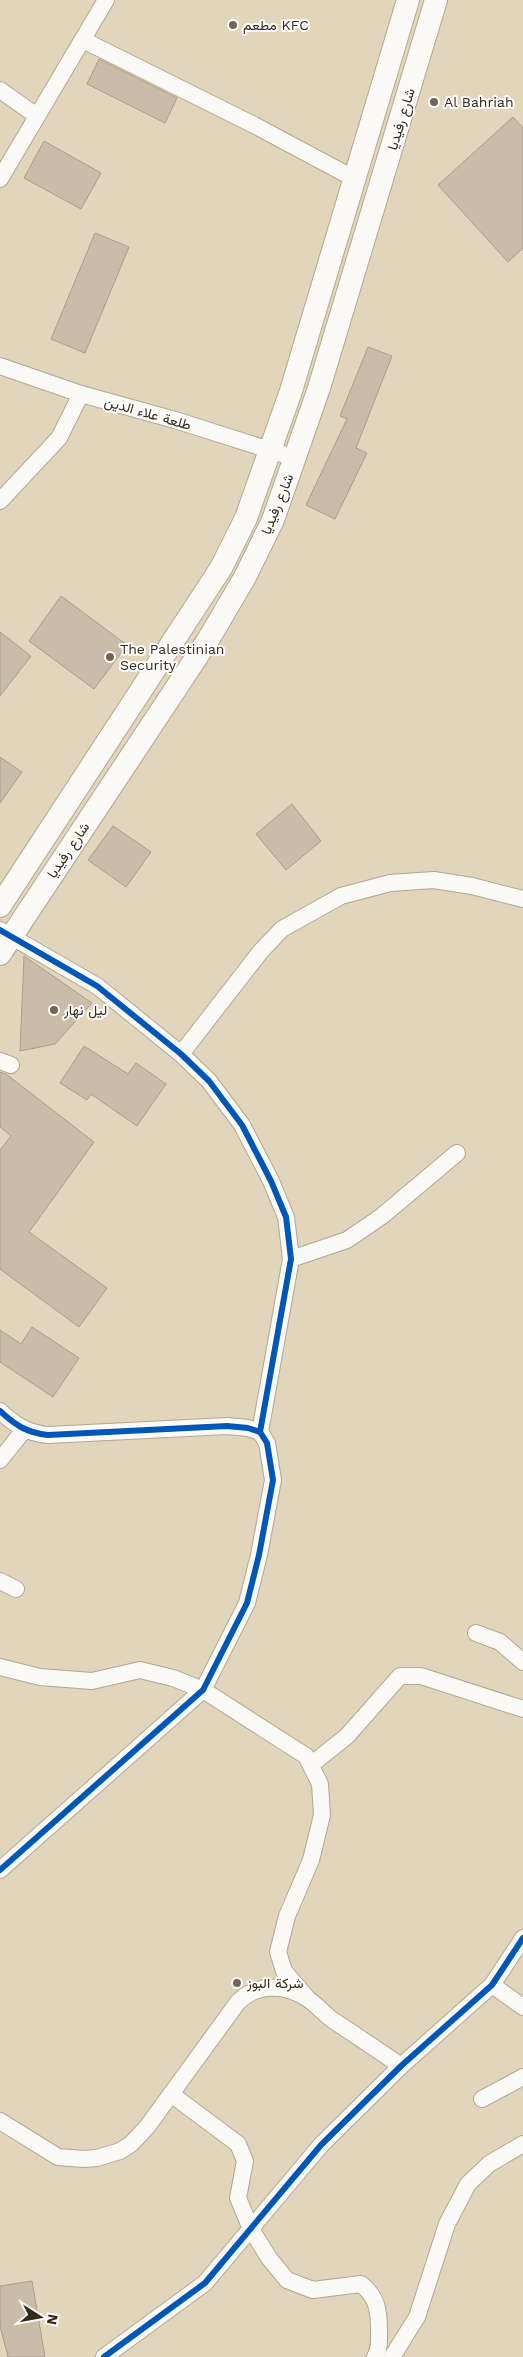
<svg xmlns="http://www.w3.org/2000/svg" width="523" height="2357" font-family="'Work Sans',Vazirmatn,sans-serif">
  <rect width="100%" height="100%" fill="#e1d5bc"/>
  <!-- building -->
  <g fill="#c9bdaa" stroke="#a99d8b">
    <polygon points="99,59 177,98 165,123 87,84"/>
    <polygon points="513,117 523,128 523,248 508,262 438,185"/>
    <polygon points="44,141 101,173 81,209 24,178"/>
    <polygon points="95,233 129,247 85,353 51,339"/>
    <polygon points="368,347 392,356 356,448 367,453 335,519 306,505 347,419 340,416"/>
    <polygon points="61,596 127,645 94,689 29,641"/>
    <polygon points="0,632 31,656 0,696"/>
    <polygon points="0,757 22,772 0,803"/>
    <polygon points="292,804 321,841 286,870 256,834"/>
    <polygon points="113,826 151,852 126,887 88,860"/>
    <polygon points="24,956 92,1003 55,1044 20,1051"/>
    <polygon points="84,1046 128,1074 136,1063 166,1084 137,1126 91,1094 87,1100 60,1083"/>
    <polygon points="0,1072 6,1074 94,1142 29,1232 107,1288 79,1327 0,1269 0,1150 11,1136 0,1127"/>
    <polygon points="32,1327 79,1358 53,1397 0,1362 0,1330 21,1344"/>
    <polygon points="32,2281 45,2357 8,2357 0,2326 0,2286"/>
  </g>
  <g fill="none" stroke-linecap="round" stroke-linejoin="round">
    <defs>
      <g id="street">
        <polyline points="83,40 254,125 355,179"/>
        <polyline points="0,90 37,116"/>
        <polyline points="0,179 106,0"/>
        <polyline points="0,366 81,394 175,420 295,458"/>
        <polyline points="0,501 59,438 81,394"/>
        <polyline points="0,930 97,986 181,1054 209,1081 242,1125 271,1181 286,1217 291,1259 260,1432"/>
        <polyline points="181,1054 261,951 282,929 341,896 390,883 434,880 472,886 523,899"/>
        <polyline points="0,1061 11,1065"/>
        <polyline points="291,1259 347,1240 382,1216 457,1153"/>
        <path d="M0,1411c15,14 27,22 48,24l179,-9 21,2 12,4 7,11 6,37 -14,75 -12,48 -44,87 -203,180"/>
        <polyline points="0,1460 24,1430"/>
        <polyline points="0,1581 16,1589"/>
        <polyline points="476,1633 500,1642 523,1662"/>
        <polyline points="0,1667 40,1677 92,1681 140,1670 173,1678 203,1690 306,1756 320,1784 322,1815 311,1860 287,1916 278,1952 284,1971 307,1998"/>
        <polyline points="312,1764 347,1736 400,1676 421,1676 523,1709"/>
        <polyline points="492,1985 523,2007"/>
        <path d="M171,2094l67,50 7,17 -7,37 13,31 18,29 18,22 26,10 48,-6c16,13 18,26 18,46 0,10 1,18 -4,27"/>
        <polyline points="482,2099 523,2077"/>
        <path d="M0,2121l58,36 26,2 13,-1 23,-7 11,-7 16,-17 91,-125c19,-19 48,-18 70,-3 9,6 17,16 26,22 23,15 45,30 67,45"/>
        <polyline points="104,2357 205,2283 321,2145 401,2066 492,1985 523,1938"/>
        <polyline points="392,2357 417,2317 447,2224 468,2184 489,2164 523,2144"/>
      </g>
      <g id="secondary">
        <polyline points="0,906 221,568 246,518 291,391 408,0"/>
        <polyline points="0,954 208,640 245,577 273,520 319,388 436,0"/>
      </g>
    </defs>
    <!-- street casing -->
    <use href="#street" stroke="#b1a894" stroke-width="18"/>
    <!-- secondary casing -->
    <use href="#secondary" stroke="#b1a894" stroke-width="24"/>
    <!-- street -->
    <use href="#street" stroke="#faf9f5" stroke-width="16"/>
    <!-- secondary -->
    <use href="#secondary" stroke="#faf9f5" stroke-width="22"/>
    <defs>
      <g id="cycleway">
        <polyline points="0,930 97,986 181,1054 209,1081 242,1125 271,1181 286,1217 291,1259 260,1432"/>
        <path d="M0,1411c15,14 27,22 48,24l179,-9 21,2 12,4 7,11 6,37 -14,75 -12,48 -44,87 -203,180"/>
        <polyline points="104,2357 205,2283 321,2145 401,2066 492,1985 523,1938"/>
      </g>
    </defs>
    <!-- cycleway casing -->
    <use href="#cycleway" stroke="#fefefe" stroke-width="9"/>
    <!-- cycleway -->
    <use href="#cycleway" stroke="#0057b8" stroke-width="6"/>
  </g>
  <!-- markers -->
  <g fill="#706651" stroke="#fefefe" stroke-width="2">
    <circle cx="233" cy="25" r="5"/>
    <circle cx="434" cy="102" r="5"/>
    <circle cx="110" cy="657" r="5"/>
    <circle cx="54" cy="1010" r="5"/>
    <circle cx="237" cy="1983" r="5"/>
  </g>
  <g text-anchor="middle" stroke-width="4" stroke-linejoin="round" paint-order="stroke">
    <!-- poi labels -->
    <g font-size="14" fill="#332a18" stroke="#fefefe" text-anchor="start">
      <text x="243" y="30">مطعم KFC</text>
      <text x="444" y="107">Al Bahriah</text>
      <text x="120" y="654">The Palestinian<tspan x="120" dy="16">Security</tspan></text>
      <text x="64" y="1015">ليل نهار</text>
      <text x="247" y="1988">شركة البوز</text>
    </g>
    <!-- street labels -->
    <g font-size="14" fill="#332a18" stroke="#fefefe">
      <text transform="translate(401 119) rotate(-73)" y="5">شارع رفيديا</text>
      <text transform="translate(148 413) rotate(16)" y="5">طلعة علاء الدين</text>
      <text transform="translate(277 504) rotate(-68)" y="5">شارع رفيديا</text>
      <text transform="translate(68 850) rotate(-56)" y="5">شارع رفيديا</text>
    </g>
  </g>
  <!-- north arrow -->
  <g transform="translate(40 2317) rotate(101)" stroke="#fefefe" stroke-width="4" paint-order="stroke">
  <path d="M0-4L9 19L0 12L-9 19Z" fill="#332a18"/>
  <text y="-8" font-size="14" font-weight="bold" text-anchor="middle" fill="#332a18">N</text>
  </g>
</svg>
